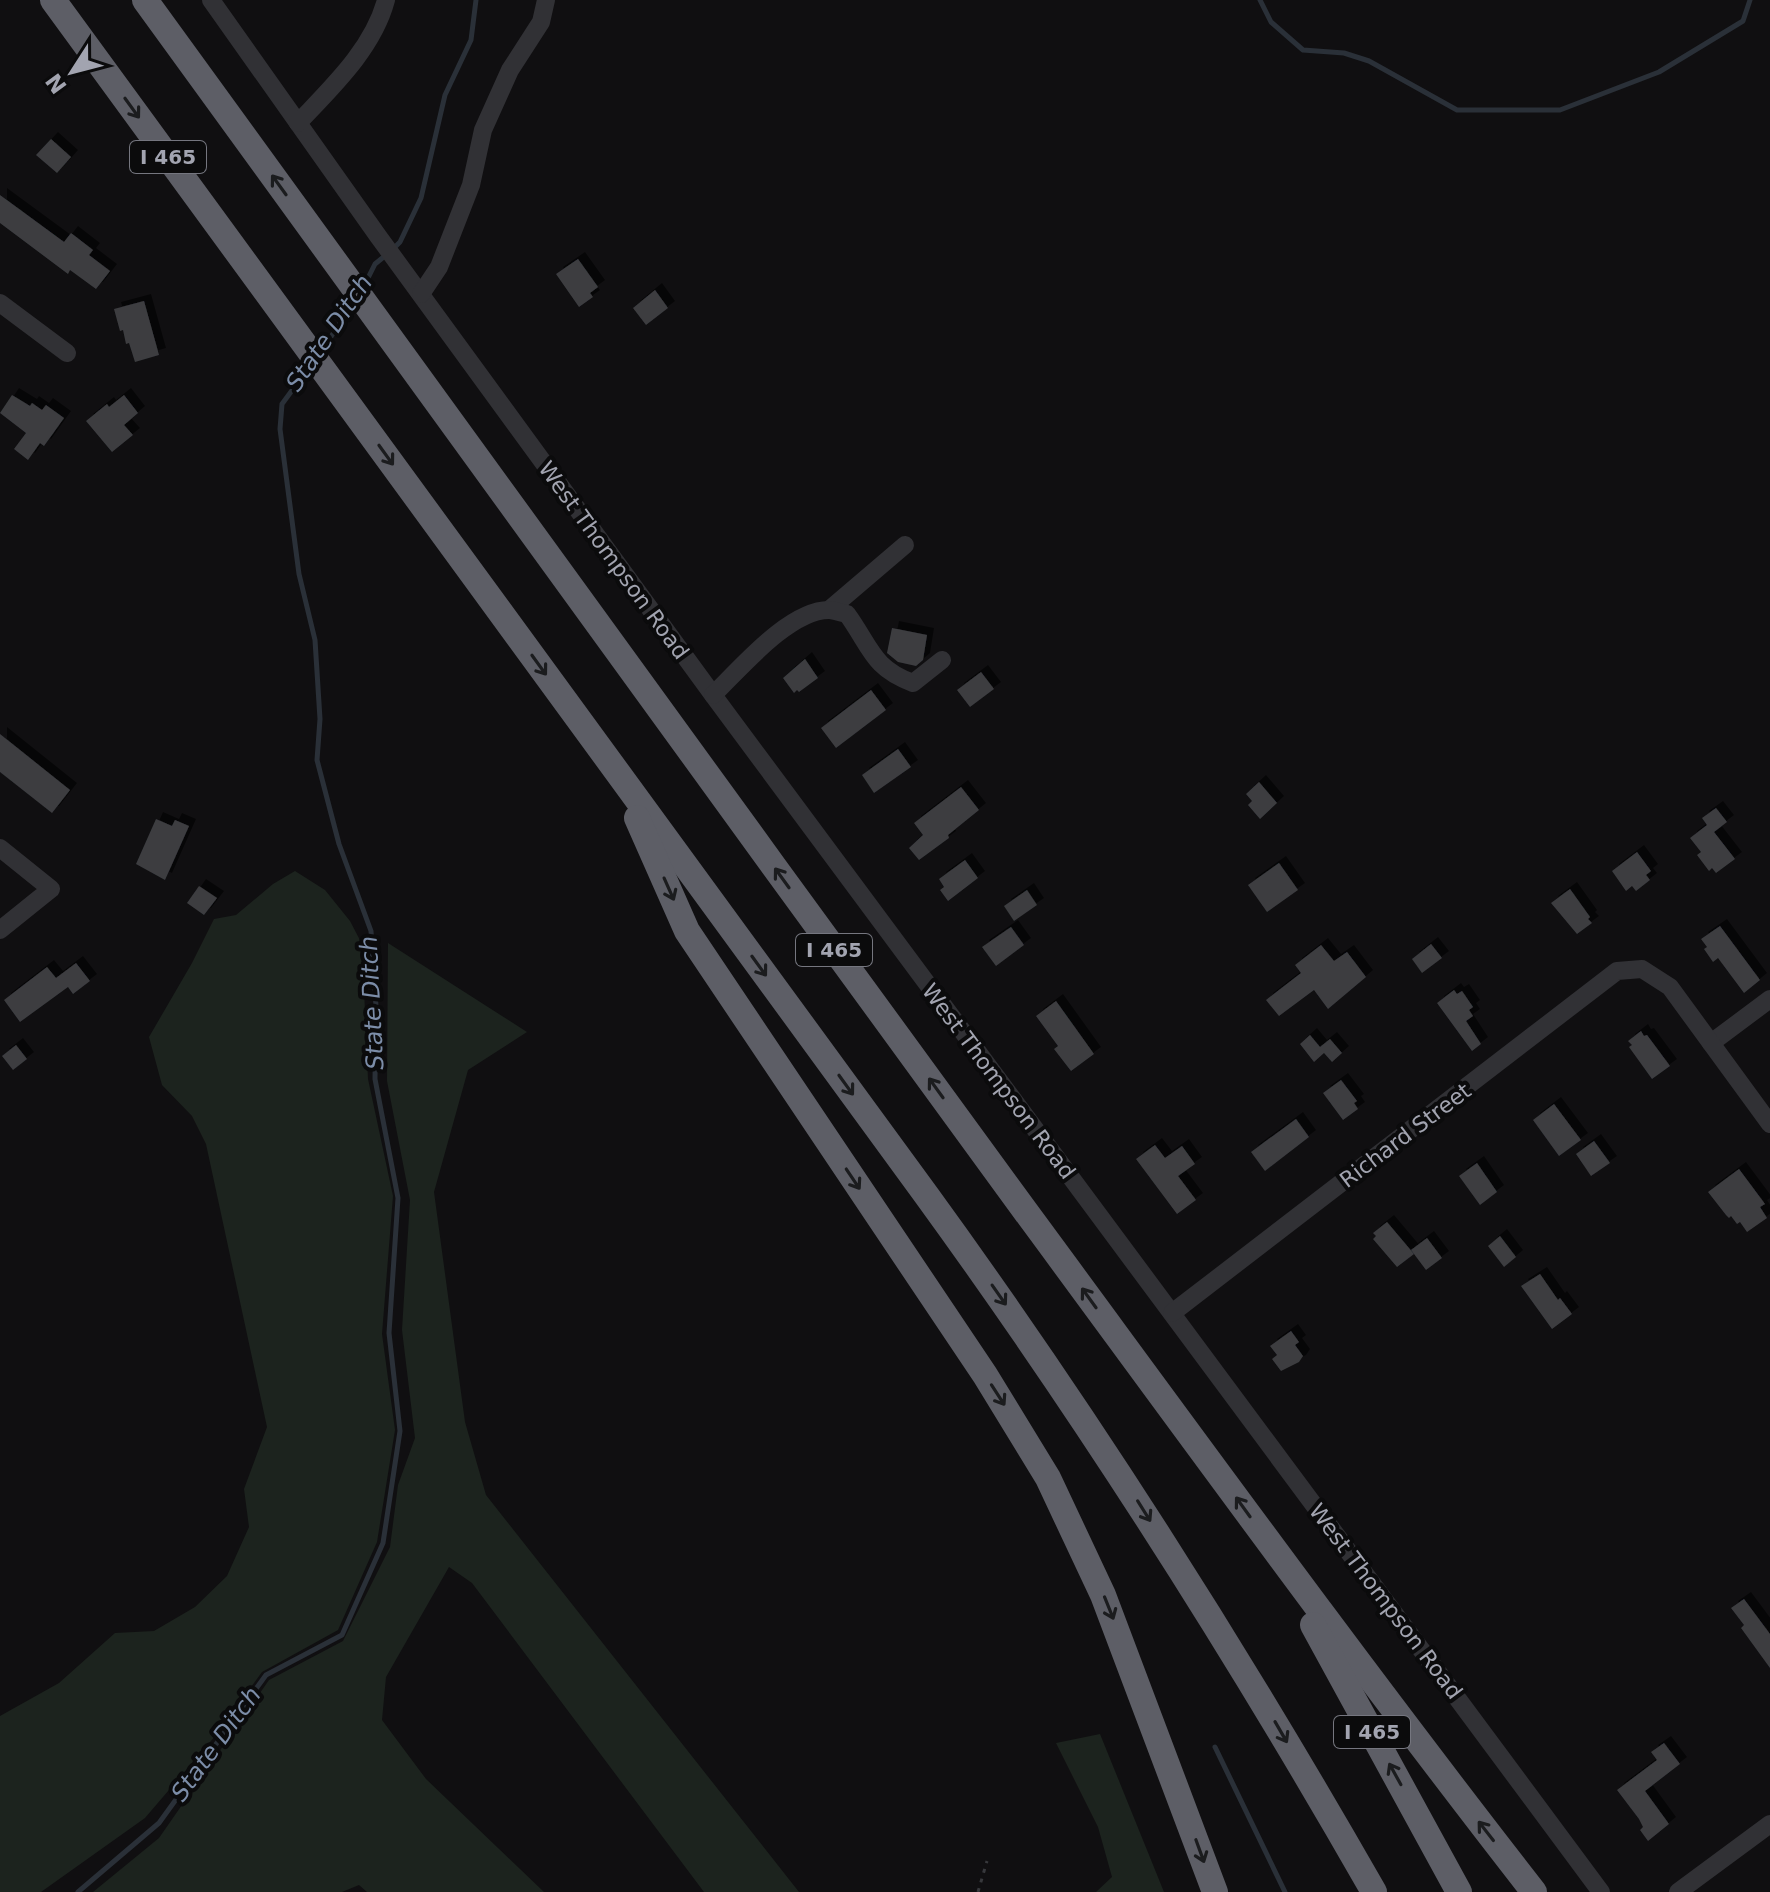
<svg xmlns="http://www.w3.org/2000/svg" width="1770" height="1892" font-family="'DejaVu Sans',sans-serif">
  <defs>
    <filter id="shadow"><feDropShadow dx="7" dy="-7" stdDeviation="0" flood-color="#0009"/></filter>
  </defs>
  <rect width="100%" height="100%" fill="#100f11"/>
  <!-- green -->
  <g fill="#1c231e">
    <polygon points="295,871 325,890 350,921 362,944 368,1079 393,1196 382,1334 395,1430 377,1542 338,1630 262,1672 216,1735 145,1818 41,1892 0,1892 0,1716 59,1683 115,1633 154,1631 195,1607 227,1576 249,1527 244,1489 267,1427 206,1144 192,1116 162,1085 149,1037 192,963 214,919 236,915 273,884"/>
    <polygon points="388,943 527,1032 468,1070 434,1192 465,1422 486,1495 799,1892 704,1892 472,1583 449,1567 386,1677 382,1720 426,1779 544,1892 367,1892 359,1885 342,1892 93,1892 159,1838 269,1680 343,1641 390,1547 398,1485 415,1438 402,1330 410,1200 387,1081"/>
    <polygon points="1100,1734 1164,1892 1096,1892 1112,1877 1098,1827 1056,1743"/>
  </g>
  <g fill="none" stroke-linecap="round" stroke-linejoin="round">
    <!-- stream -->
    <g stroke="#2a3038" stroke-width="5">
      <polyline points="1260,0 1271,22 1303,50 1344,53 1369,61 1457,110 1560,110 1659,72 1743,21 1750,0"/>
      <polyline points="394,248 400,242 421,198 445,95 471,40 476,0"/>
      <polyline points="363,288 375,264 386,255"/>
      <polyline points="321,352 355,300"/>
      <polyline points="1215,1747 1285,1892"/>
      <polyline points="78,1892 159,1823 266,1675 342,1635 383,1543 400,1431 389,1333 398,1198 375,1079 376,1006 371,931 339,844 317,760 320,719 315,640 299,574 280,429 282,404 310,366"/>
    </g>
  </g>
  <!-- building -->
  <g fill="#3c3d41" filter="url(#shadow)">
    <polygon points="51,139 71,157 57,173 36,155"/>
    <polygon points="0,195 64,242 71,233 93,250 89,255 110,271 96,289 70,270 68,274 0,223"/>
    <polygon points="578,259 598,287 590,293 593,297 579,307 556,274"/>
    <polygon points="655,290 668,308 646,325 633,308"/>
    <polygon points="144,301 159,355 135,362 129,343 126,344 123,330 120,331 114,309"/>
    <polygon points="12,395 30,406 32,403 42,410 46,405 64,418 44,446 40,443 28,460 14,449 26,433 0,413"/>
    <polygon points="124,395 138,413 124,425 133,435 112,452 86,421 107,404 109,407"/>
    <polygon points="892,628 927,635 923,660 916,666 898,662 887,653"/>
    <polygon points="805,659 818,678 799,692 797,690 794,693 783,678"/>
    <polygon points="981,672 994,689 970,707 957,690"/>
    <polygon points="871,690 886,710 836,748 821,728"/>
    <polygon points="0,734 70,790 52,813 0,772"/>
    <polygon points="898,749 911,767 874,793 862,775"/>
    <polygon points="1259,782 1277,803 1260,819 1248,805 1252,801 1246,794"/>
    <polygon points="961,787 979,810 948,835 949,838 919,860 909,848 923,835 914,823"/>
    <polygon points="1716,808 1727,822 1714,832 1735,859 1716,873 1712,868 1709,871 1697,855 1701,852 1690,838 1707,825 1702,818"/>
    <polygon points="156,819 172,826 175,820 189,826 165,880 136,864"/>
    <polygon points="1637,852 1651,871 1646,875 1650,880 1636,891 1632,886 1626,891 1612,871"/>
    <polygon points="965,860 978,878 948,901 940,890 944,887 939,879"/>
    <polygon points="1279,863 1298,890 1267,912 1248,885"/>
    <polygon points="199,886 217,898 204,915 187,903"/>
    <polygon points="1570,889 1590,917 1588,919 1592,923 1577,934 1551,903"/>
    <polygon points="1027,890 1037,905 1014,921 1004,906"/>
    <polygon points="1720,926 1760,980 1744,993 1718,958 1713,962 1704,949 1707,947 1701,939"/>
    <polygon points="1011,927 1024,945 996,966 982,947"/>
    <polygon points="1431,944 1442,958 1422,973 1412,959"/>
    <polygon points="1321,945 1334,961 1347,952 1366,977 1328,1009 1314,990 1279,1016 1266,1000 1301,973 1295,965"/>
    <polygon points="76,963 90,981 73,994 68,987 20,1022 4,1000 47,967 56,978"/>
    <polygon points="1454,990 1457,994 1462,991 1473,1007 1469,1010 1473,1016 1466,1021 1481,1044 1472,1051 1437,1003"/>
    <polygon points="1056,1001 1094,1054 1071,1071 1054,1049 1058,1046 1036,1016"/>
    <polygon points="1641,1031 1644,1036 1647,1035 1670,1066 1652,1079 1629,1047 1632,1045 1628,1041"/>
    <polygon points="1310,1035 1320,1047 1330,1039 1342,1053 1332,1062 1324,1053 1314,1062 1300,1044"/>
    <polygon points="16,1045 27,1059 13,1070 2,1056"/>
    <polygon points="1341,1080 1357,1101 1354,1103 1358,1109 1343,1120 1323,1093"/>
    <polygon points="1554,1104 1581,1140 1559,1156 1533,1120"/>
    <polygon points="1296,1119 1309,1137 1265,1171 1251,1152"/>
    <polygon points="1594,1141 1610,1163 1591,1176 1576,1154"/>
    <polygon points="1155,1145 1165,1158 1182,1146 1195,1164 1178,1176 1196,1200 1177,1214 1136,1159"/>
    <polygon points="1477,1163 1497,1192 1480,1205 1459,1176"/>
    <polygon points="1739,1169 1765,1204 1760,1207 1767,1218 1747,1232 1740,1222 1737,1224 1731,1216 1729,1218 1726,1215 1708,1192"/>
    <polygon points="1387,1222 1414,1254 1397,1267 1373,1239 1376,1236 1373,1233"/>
    <polygon points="1500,1236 1516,1257 1504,1267 1488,1246"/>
    <polygon points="1427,1238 1442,1258 1426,1270 1411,1250"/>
    <polygon points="1540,1274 1558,1300 1560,1298 1572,1314 1552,1329 1521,1286"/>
    <polygon points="1291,1331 1299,1342 1295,1345 1303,1356 1299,1362 1281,1371 1272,1359 1277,1355 1270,1346"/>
    <polygon points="1744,1599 1770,1634 1770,1668 1741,1628 1744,1625 1731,1608"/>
    <polygon points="1664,1743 1680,1764 1645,1791 1669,1824 1648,1841 1640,1830 1643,1827 1639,1819 1617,1790 1657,1760 1651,1752"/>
  </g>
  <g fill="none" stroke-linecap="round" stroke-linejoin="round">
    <!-- path -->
    <polyline stroke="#37383c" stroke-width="3" stroke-dasharray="4 6" stroke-linecap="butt" points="978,1892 987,1861"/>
    <!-- minor -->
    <g stroke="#313135" stroke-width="18">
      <polyline points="211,0 378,236 713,695 1601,1892"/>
      <path d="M298,123c33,-35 75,-74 88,-123"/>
      <polyline points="421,294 439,267 471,185 483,130 510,70 541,22 546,0"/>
      <polyline points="0,303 67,353"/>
      <polyline points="830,609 905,545"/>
      <path d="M713,695c27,-26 76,-85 116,-85 5,0 12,3 18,4 24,33 25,54 66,69l29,-23"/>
      <polyline points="0,848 51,889 0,930"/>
      <polyline points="1711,1043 1770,999"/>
      <polyline points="1172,1313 1617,971 1642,969 1670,987 1770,1124"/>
      <polyline points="1678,1892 1770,1824"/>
    </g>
    <!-- highway -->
    <g stroke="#5d5e66" stroke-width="26">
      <path d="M53,0l874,1196c162,223 310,456 447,696"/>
      <path d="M145,0c294,404 586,809 881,1212 168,228 334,457 508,680"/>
      <polyline points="637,818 687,931 985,1375 1048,1478 1103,1595 1215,1892"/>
      <polyline points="1313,1625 1459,1892"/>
    </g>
  </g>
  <!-- one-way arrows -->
  <defs><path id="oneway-shaft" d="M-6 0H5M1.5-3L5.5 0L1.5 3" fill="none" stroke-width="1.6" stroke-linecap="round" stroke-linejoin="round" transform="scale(2)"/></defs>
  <g stroke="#1b1c1e">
    <use href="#oneway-shaft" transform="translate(132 108) rotate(54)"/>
    <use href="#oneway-shaft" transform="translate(279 185) rotate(-126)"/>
    <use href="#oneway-shaft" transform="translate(386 455) rotate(54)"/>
    <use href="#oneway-shaft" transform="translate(539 665) rotate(54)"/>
    <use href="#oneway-shaft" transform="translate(782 878) rotate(-126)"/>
    <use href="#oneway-shaft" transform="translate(669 889) rotate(66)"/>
    <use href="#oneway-shaft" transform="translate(759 966) rotate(54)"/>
    <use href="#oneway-shaft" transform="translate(846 1085) rotate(54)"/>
    <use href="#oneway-shaft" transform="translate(936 1088) rotate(-126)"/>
    <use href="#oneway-shaft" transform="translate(853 1179) rotate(56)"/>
    <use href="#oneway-shaft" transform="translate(999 1295) rotate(55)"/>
    <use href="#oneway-shaft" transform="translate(1089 1298) rotate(-126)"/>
    <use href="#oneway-shaft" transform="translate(998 1395) rotate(57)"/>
    <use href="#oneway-shaft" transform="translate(1243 1507) rotate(-126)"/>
    <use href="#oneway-shaft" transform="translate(1144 1511) rotate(58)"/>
    <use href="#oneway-shaft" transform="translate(1109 1608) rotate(68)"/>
    <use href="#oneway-shaft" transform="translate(1281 1732) rotate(60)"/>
    <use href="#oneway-shaft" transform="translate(1395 1774) rotate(-119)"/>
    <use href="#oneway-shaft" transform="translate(1486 1831) rotate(-128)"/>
    <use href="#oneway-shaft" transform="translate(1200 1851) rotate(70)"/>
  </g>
  <g text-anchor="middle" stroke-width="8" stroke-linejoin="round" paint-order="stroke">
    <!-- shield labels -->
    <g fill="#0b0b0c" stroke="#75767f" stroke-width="2">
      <rect x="130" y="141" width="76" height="32" rx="6"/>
      <rect x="796" y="934" width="76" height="32" rx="6"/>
      <rect x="1334" y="1716" width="76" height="32" rx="6"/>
    </g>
    <g font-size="20" font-weight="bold" fill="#a2a4b0">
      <text x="168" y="164">I 465</text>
      <text x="834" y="957">I 465</text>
      <text x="1372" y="1739">I 465</text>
    </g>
    <!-- street labels -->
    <g font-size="22" fill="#a2a4b0" stroke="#0b0b0c">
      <text transform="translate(614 560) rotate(54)" y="8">West Thompson Road</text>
      <text transform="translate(999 1081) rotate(53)" y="8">West Thompson Road</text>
      <text transform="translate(1405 1135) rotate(-37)" y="8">Richard Street</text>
      <text transform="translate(1386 1601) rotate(53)" y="8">West Thompson Road</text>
    </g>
    <!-- water labels -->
    <g font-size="24" font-style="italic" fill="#7c8da8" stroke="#0b0b0c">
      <text transform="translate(329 333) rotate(-56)" y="8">State Ditch</text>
      <text transform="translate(372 1003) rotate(-93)" y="8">State Ditch</text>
      <text transform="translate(216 1744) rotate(-54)" y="8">State Ditch</text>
    </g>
  </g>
  <!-- north arrow -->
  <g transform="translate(72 72) rotate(234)" stroke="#0b0b0c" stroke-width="6" paint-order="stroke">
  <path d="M0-6L14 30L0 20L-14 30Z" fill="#a2a4b0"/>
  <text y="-12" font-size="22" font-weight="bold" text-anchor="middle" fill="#a2a4b0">N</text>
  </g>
</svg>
